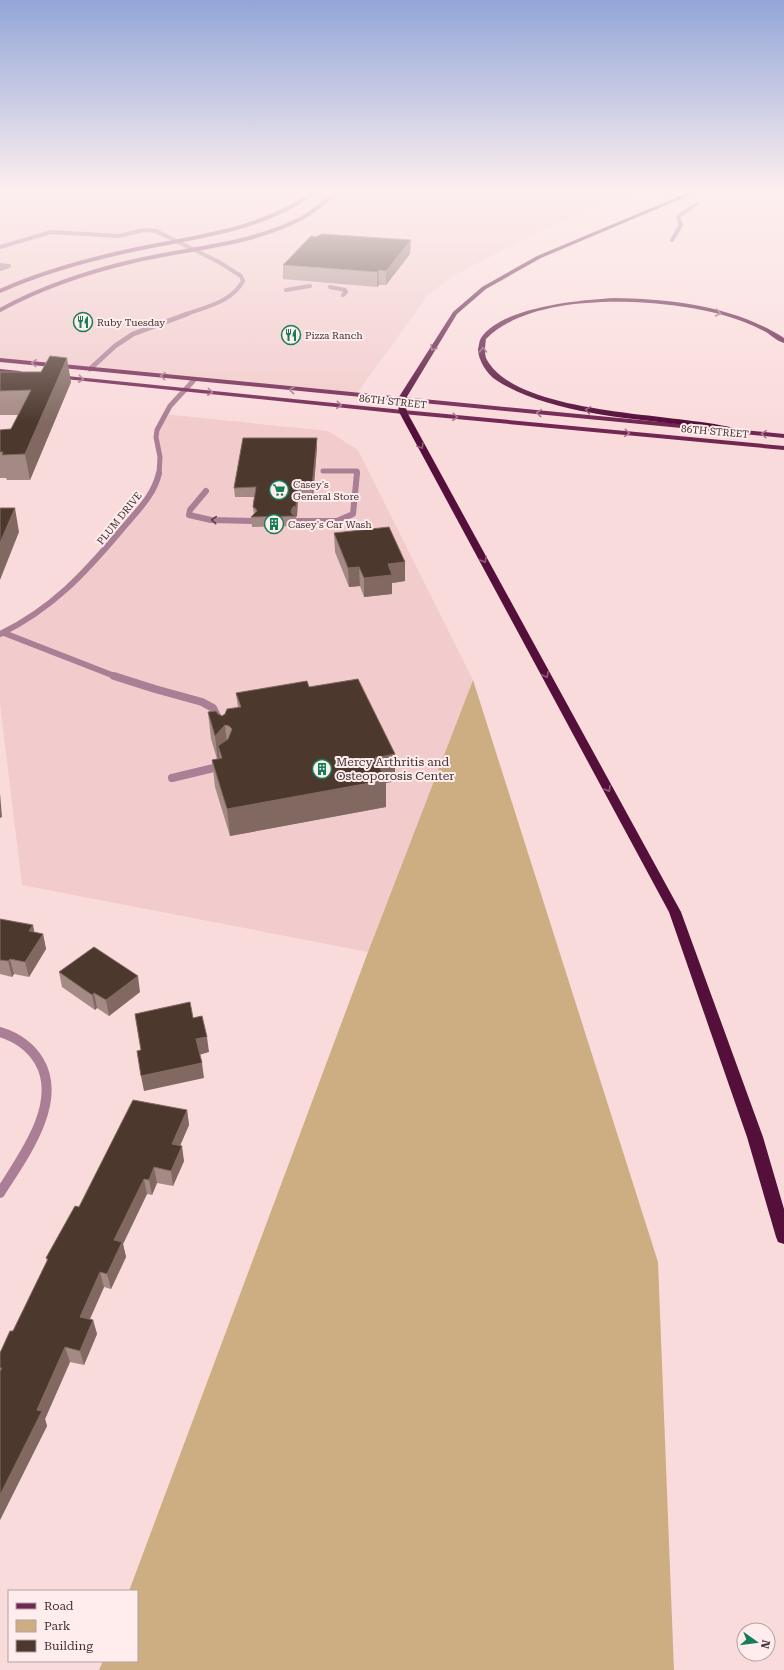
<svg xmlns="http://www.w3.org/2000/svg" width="784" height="1670" font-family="'Roboto Serif',serif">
  <rect width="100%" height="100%" fill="#fadbdc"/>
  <!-- built -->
  <g fill="#f2cccc">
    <polygon points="0,189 636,189 534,234 455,275 428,295 355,396 0,360"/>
    <polygon points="163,414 328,431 358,450 473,680 368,952 22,885 0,704 0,634 56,600 147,498 160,471 155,434"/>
  </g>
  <!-- green -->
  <polygon fill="#cdae83" points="473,680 658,1262 674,1670 99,1670 103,1661 137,1661 137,1591 129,1591 368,952"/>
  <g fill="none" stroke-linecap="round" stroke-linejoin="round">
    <!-- stream -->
    <polyline stroke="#917496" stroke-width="4" points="672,240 681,225 678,217 696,204"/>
    <!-- lane-far3 -->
    <g stroke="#aa7e94" stroke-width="4">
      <polyline points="342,189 375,193 408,190 473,194 488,192 489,189"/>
      <path d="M0,247l51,-15 68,4 24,-6 13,1 63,31 22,14 2,5c-11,21 -38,26 -59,34"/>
      <polyline points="0,265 9,266 0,269"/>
      <polyline points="330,287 345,290 346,292 343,295"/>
      <polyline points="286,290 310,286"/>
    </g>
    <!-- lane-far2 -->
    <g stroke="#aa7e94" stroke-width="5">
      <polyline points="90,369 115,346 133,334 187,314"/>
      <polyline points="323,471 357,471 357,474"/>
    </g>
    <!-- lane-far1 -->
    <g stroke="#aa7e94" stroke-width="6">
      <polyline points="206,491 190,510 189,515 211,520 253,521"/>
      <polyline points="296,521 337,521 353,514 357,473"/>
      <polyline points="4,633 117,677"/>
    </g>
    <!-- lane -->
    <g stroke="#aa7e94" stroke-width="8">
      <polyline points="114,676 155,689 202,702 213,708 220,722"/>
      <polyline points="172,778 222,766"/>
    </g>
    <!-- street-far2 -->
    <polyline stroke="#aa7e94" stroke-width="5" points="159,474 160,457 156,437 157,430 170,406 194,380"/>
    <!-- street-far1 -->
    <path stroke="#aa7e94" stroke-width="6" d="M0,634c52,-25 85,-61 122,-105 14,-17 32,-33 37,-56"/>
    <!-- street -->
    <path stroke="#aa7e94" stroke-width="10" d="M0,1032c16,5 30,14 39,29 25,42 -17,97 -39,132"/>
    <!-- secondary -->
    <g stroke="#8a4d6e" stroke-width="4">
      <path d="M0,291c44,-20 90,-32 137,-42 67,-14 124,-18 183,-60"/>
      <path d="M0,310c42,-23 87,-38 134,-49 55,-13 117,-16 168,-43 14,-8 26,-18 39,-29"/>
    </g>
    <!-- primary -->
    <g fill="#722753" fill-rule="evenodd">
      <polygon points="0,358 784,434 784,438 0,362"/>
      <polygon points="0,369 20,371 23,373 20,375 0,373"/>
      <polygon points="57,375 403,410 784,446 784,450 403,414 55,378 55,376"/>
    </g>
    <!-- highway -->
    <g fill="#540f3a" fill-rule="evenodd">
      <polygon points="697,189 704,189 541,258 486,289 457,314 405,400 407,412 681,912 763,1137 784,1209 784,1244 778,1242 776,1237 747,1137 669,912 399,412 397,400 453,312 482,287 537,256"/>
      <path d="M614,298c58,1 120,8 170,40v5c-7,-2 -12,-7 -18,-11 -13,-7 -28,-13 -43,-17 -62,-17 -189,-25 -237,24 -1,7 -2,16 1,21 33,57 190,52 250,69v4c-6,1 -12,-3 -18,-4 -14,-3 -28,-3 -42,-5 -56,-6 -134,-13 -181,-44 -9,-6 -18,-20 -18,-31 1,-3 1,-8 3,-11 20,-31 99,-38 133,-40z"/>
    </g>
  </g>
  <!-- wall -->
  <g fill="#a48a85">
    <polygon points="525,189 582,189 580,193"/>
    <polygon points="410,254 386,285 379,285 377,287 283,279 283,265"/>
    <polygon points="0,372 71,382 30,480 7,480 6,478 0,478 0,430 11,429 18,415 0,415"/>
    <polygon points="317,447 313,497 298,497 297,516 296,517 296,526 252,527 251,517 254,515 253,507 254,497 235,497 234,488"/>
    <polygon points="334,533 405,562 405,581 392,583 392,594 364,597 360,586 349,587 335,552"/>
    <polygon points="309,687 395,781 386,783 386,807 230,836 215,787 212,760 217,759 211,739 208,712 222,716 238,708 236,693"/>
    <polygon points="0,919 34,932 43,934 46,949 29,977 14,974 12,977 0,974"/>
    <polygon points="59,972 140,992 109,1016 97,1008 95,1010 62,987"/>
    <polygon points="187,1110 189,1125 180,1146 184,1161 173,1186 157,1183 152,1195 147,1194 123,1244 126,1257 111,1289 104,1287 90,1319 93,1320 97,1334 84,1365 70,1362 45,1419 47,1426 0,1520 0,1353 13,1331 47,1261 46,1258 79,1207"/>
  </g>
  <!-- shaded-wall -->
  <g fill="#816962">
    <polygon points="411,240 410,254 386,285 386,271"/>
    <polygon points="379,270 379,285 377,287 377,272"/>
    <polygon points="67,358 71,382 30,480 25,454"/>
    <polygon points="317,438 317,447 313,497 312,487"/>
    <polygon points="298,487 298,497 297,516 296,517 296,516 291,516 291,511"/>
    <polygon points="15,508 19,532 0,580 0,543"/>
    <polygon points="405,562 405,581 392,583 392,594 364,597 364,578 388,564"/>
    <polygon points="359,567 360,586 349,587 348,568"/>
    <polygon points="225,725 228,752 218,746 220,760 218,762 215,736"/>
    <polygon points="395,754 395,781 386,783 386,807 230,836 227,809 375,758"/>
    <polygon points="0,793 2,817 0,818"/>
    <polygon points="33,925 36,940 29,931"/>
    <polygon points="43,934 46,949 29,977 25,962"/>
    <polygon points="10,959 14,974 12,977 8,961"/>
    <polygon points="138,976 140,992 109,1016 106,1000"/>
    <polygon points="94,993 97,1008 95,1010 92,995"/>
    <polygon points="207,1037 209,1052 199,1055 196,1039"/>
    <polygon points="202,1063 204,1078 144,1091 141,1076"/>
    <polygon points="187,1110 189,1125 174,1159 172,1144"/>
    <polygon points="182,1146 184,1161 173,1186 171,1171"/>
    <polygon points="154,1167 157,1183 152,1195 149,1180"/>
    <polygon points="144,1179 147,1194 123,1244 126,1257 111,1289 107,1274 114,1240"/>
    <polygon points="100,1272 104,1287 84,1332 80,1317"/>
    <polygon points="93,1320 97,1334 84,1365 80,1351"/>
    <polygon points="65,1347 70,1362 45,1419 47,1426 0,1520 0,1495"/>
  </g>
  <!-- building -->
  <g fill="#4d382e" stroke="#816962">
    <polygon points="322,234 411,240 386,271 379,270 377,272 283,265 311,236 316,237"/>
    <polygon points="50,356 67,358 25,454 2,455 3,452 0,452 0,430 11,429 31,390 0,391 0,372 41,372"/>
    <polygon points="243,438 317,438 312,487 298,487 296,506 293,507 291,511 292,514 296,516 251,517 257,511 256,509 253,507 256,487 234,488"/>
    <polygon points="0,508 15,508 0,543"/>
    <polygon points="389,527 405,562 388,564 392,575 364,578 359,567 348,568 334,533"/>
    <polygon points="358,679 395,754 375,758 386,780 227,809 212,760 222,758 218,746 228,739 232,729 229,726 225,725 215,736 208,712 216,711 218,714 222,716 225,714 227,709 241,707 236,693 307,681 309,687"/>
    <polygon points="0,919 33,925 29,931 43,934 25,962 10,959 8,961 0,960"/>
    <polygon points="94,947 138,976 106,1000 94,993 92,995 59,972"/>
    <polygon points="190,1002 193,1018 202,1016 207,1037 196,1039 202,1063 141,1076 137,1051 141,1050 135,1014"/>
    <polygon points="133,1100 187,1110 172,1144 182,1146 171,1171 154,1167 149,1180 144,1179 114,1240 122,1242 107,1274 100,1272 80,1317 93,1320 80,1351 65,1347 37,1410 42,1411 0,1495 0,1371 2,1368 0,1368 0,1353 10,1331 13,1331 48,1259 46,1258 75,1206 79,1207"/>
  </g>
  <!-- one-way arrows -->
  <defs><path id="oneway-chevron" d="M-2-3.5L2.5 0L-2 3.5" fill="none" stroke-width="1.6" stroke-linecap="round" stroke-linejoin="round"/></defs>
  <g stroke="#905c78">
    <use href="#oneway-chevron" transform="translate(718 313) rotate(12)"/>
    <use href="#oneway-chevron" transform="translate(433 348) rotate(122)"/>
    <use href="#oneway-chevron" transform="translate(483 350) rotate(-91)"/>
    <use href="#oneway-chevron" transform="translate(588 410) rotate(-168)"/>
    <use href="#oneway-chevron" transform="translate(421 446) rotate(61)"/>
    <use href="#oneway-chevron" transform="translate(484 560) rotate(61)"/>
    <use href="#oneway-chevron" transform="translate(546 675) rotate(61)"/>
    <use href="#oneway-chevron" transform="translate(608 789) rotate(61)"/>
  </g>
  <g stroke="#aa7690">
    <use href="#oneway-chevron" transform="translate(34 363) rotate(-174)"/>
    <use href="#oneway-chevron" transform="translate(163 376) rotate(-174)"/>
    <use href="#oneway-chevron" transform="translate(81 379) rotate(6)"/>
    <use href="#oneway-chevron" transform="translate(292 390) rotate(-174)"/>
    <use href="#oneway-chevron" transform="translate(210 392) rotate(6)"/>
    <use href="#oneway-chevron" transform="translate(339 405) rotate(6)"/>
    <use href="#oneway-chevron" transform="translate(539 413) rotate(-175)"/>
    <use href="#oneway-chevron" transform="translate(455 417) rotate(5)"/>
    <use href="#oneway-chevron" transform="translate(627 433) rotate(5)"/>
    <use href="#oneway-chevron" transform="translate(764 434) rotate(-175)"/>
  </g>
  <use stroke="#544146" href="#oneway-chevron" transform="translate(214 520) rotate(-175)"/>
  <!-- sky -->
  <linearGradient id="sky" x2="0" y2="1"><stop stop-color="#93a6d8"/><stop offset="0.45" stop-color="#fdefef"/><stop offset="1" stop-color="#fdefef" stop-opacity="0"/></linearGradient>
  <rect width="784" height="423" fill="url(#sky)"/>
  <!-- icons -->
  <defs>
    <symbol id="restaurant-ring" viewBox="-11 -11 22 22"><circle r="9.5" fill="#ffecec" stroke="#157d58" stroke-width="1.5"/><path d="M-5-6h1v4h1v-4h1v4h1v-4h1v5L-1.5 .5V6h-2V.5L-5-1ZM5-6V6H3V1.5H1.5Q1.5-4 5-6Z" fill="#157d58"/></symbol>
    <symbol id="supermarket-ring" viewBox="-11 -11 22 22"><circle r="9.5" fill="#ffecec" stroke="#157d58" stroke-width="1.5"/><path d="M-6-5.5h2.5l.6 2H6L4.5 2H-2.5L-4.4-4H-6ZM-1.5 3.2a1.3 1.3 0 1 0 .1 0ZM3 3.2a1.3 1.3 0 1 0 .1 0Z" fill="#157d58"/></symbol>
    <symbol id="building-ring" viewBox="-11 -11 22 22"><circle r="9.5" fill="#ffecec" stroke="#157d58" stroke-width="1.5"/><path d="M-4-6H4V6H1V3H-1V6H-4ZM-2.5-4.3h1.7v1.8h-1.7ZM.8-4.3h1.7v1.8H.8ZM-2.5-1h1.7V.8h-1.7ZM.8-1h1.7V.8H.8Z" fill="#157d58"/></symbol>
  </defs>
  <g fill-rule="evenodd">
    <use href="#restaurant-ring" x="72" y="311" width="22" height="22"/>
    <use href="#restaurant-ring" x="280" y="324" width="22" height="22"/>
    <use href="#supermarket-ring" x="268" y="479" width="22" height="22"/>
    <use href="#building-ring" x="263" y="513" width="22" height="22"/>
    <use href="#building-ring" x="311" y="758" width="22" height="22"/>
  </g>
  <g text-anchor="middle" stroke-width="4" stroke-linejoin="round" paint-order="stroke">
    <!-- far-poi labels -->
    <g font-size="10" fill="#3e3233" stroke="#ffecec" text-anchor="start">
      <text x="97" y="326">Ruby Tuesday</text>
      <text x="305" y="339">Pizza Ranch</text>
      <text x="293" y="488">Casey's<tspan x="293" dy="12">General Store</tspan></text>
      <text x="288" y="528">Casey's Car Wash</text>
    </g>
    <!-- far-street labels -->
    <g font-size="10" fill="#3e3233" stroke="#ffecec">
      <text transform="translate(393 401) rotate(6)" y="4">86TH STREET</text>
      <text transform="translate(715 431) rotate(5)" y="4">86TH STREET</text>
      <text transform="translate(119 518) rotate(-51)" y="4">PLUM DRIVE</text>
    </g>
    <!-- poi labels -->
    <g font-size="12" fill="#3e3233" stroke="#ffecec" text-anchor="start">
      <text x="336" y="766">Mercy Arthritis and<tspan x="336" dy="14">Osteoporosis Center</tspan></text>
    </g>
  </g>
  <!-- legend -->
  <rect x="8" y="1590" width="130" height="72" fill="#ffecec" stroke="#b2a2a2"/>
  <rect x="16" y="1603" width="20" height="6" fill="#722753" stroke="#b2a2a2"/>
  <text x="44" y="1610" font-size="12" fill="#3e3233">Road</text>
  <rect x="16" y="1620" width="20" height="12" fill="#cdae83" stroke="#b2a2a2"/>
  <text x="44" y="1630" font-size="12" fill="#3e3233">Park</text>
  <rect x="16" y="1640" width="20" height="12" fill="#4d382e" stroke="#b2a2a2"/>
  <text x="44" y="1650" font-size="12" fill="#3e3233">Building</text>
  <!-- north arrow -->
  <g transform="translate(756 1642) rotate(104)"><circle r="19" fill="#ffecec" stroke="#b2a2a2"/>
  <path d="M0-3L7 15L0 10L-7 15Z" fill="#157d58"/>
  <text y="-6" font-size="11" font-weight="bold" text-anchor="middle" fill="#3e3233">N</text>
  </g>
</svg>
